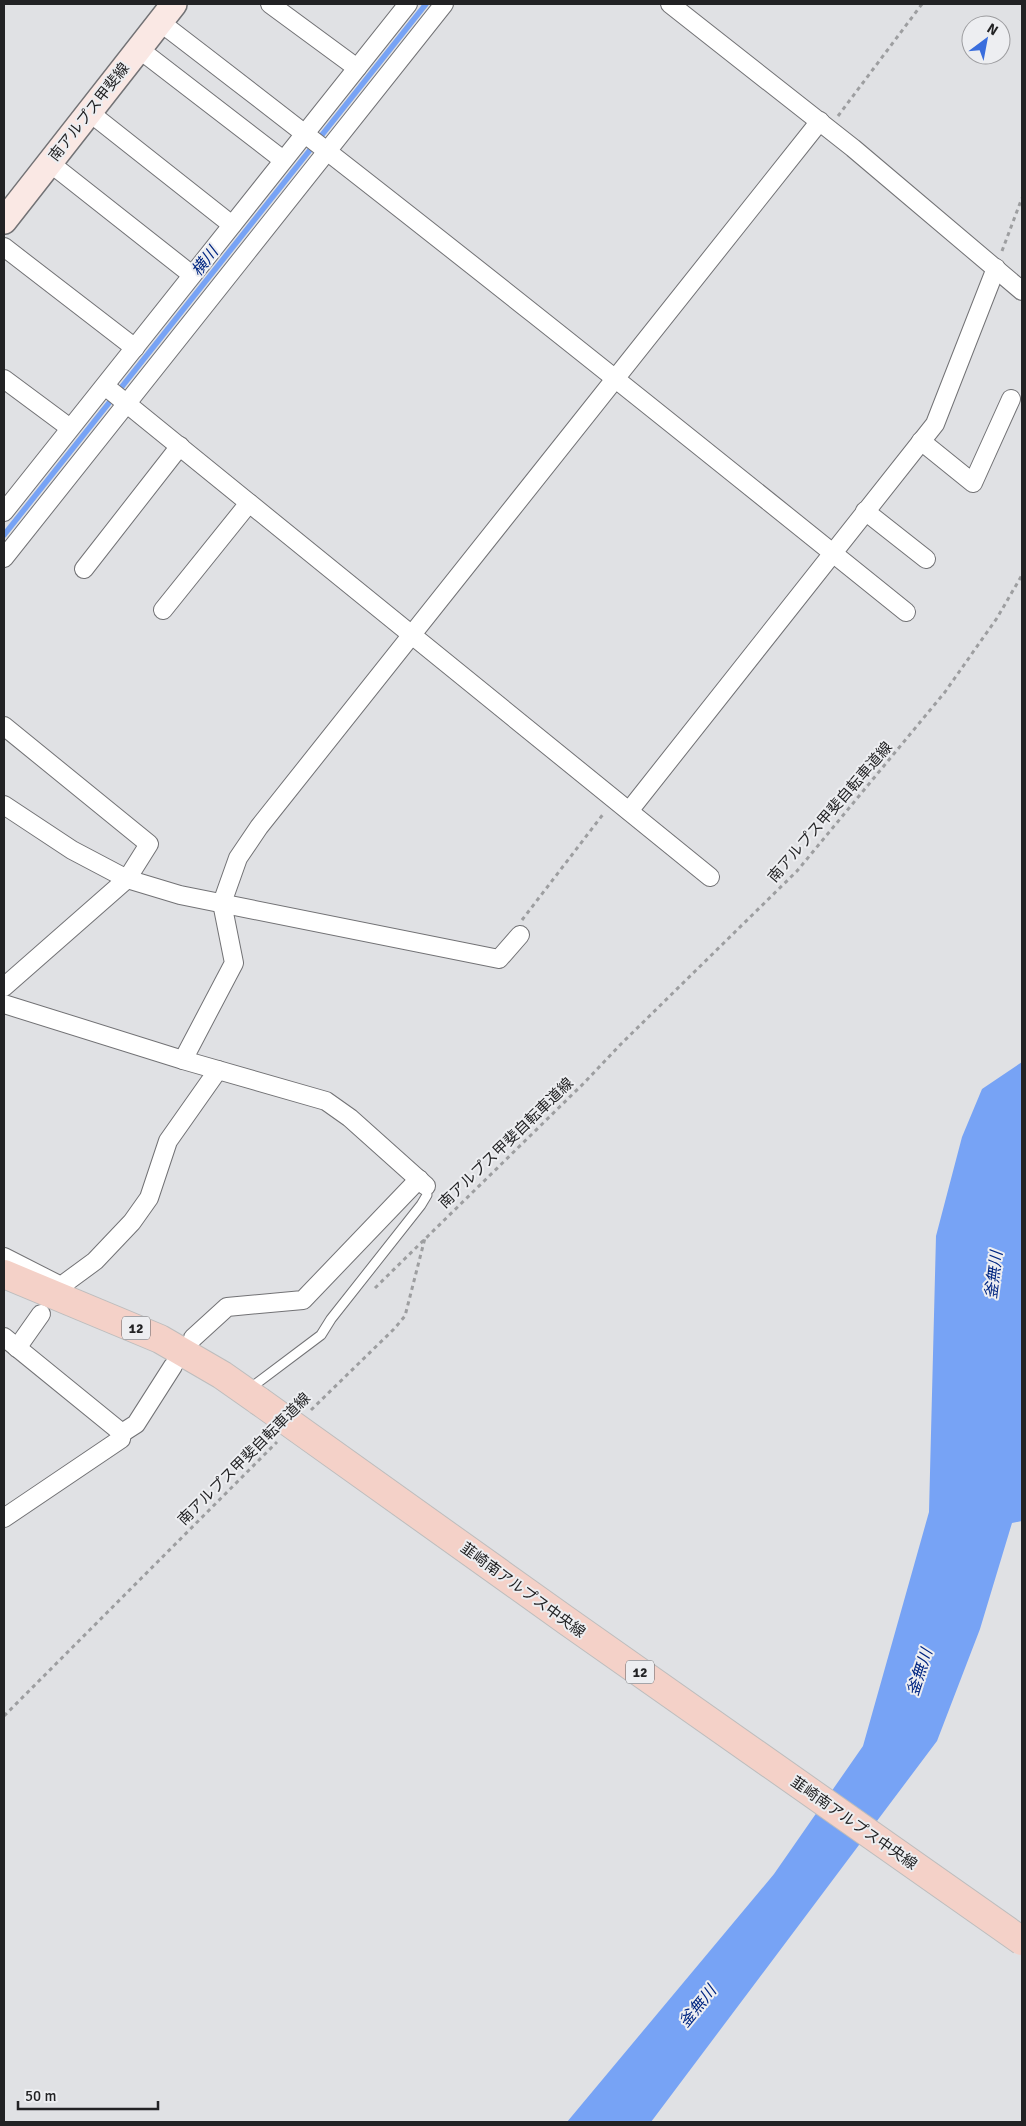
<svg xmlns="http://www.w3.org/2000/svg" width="1026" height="2126" font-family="Signika,'Noto Sans JP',sans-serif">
  <rect width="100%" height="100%" fill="#e0e1e4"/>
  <!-- water -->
  <polygon fill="#77a3f5" points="1022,1062 1022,1521 1012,1523 980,1629 937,1741 651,2122 567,2122 774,1874 863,1746 929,1512 936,1236 962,1137 982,1089"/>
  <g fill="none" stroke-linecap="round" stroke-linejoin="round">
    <!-- stream -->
    <polyline stroke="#77a3f5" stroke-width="5.5" points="4,535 426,4"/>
    <defs>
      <polyline id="service" points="248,1390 321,1335 331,1319 421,1205 427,1195 426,1186"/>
      <g id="minor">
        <polyline points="270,4 357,68"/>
        <polyline points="670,4 853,148 1022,291"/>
        <path d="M160,22c252,193 499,391 746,590"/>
        <polyline points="139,49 283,160"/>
        <polyline points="89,112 232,225"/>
        <polyline points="50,163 192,275"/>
        <polyline points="4,247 135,348"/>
        <polyline points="4,379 70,428"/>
        <polyline points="105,386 710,877"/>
        <polyline points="921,441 973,483 1011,399"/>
        <polyline points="865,511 926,559"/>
        <polyline points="4,512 408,4"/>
        <polyline points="4,558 444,4"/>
        <polyline points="84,569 180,446"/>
        <polyline points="163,610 249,503"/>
        <polyline points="4,726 149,844 127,879 4,987"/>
        <polyline points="4,805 72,850 127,879 180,895 499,959 520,935"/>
        <polyline points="629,811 935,424 996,268"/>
        <polyline points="4,1004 183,1060 326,1101 350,1118 426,1186"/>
        <polyline points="183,1060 234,963 222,903 238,858 259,827 820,121"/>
        <polyline points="4,1257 61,1286 95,1261 132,1222 149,1198 168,1141 218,1070"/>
        <polyline points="4,1337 122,1433 121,1439 4,1518"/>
        <polyline points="193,1338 227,1307 303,1300 419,1179"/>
        <polyline points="17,1348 41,1314"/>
        <polyline points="122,1433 136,1424 173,1366"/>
      </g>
      <polyline id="secondary" points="4,221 174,4"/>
      <polyline id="primary" points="4,1274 160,1339 222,1375 259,1401"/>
    </defs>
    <!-- service casing -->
    <use href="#service" stroke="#727275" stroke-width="11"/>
    <!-- minor casing -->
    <use href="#minor" stroke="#727275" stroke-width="20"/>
    <!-- secondary casing -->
    <use href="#secondary" stroke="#727275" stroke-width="28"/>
    <!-- primary casing -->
    <use href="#primary" stroke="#bdbdbd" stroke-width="30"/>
    <!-- path -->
    <g stroke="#9d9ea0" stroke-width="3" stroke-dasharray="4 4" stroke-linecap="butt">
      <polyline points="838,116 922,4"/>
      <polyline points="1002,251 1022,198"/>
      <polyline points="522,920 604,813"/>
      <polyline points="375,1288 584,1083 621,1044 797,871 945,692 997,618 1022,575"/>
      <polyline points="311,1410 394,1329 405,1316 425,1238"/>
      <polyline points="4,1716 277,1442"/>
    </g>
    <!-- service -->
    <use href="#service" stroke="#fff" stroke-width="9"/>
    <!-- minor -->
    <use href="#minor" stroke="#fff" stroke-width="18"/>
    <!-- secondary -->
    <use href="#secondary" stroke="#fae8e4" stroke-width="25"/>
    <!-- primary -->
    <use href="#primary" stroke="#f4d1c8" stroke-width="28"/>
    <defs>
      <polyline id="primary-bridge" points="259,1401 567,1621 1022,1941"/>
    </defs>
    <!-- primary-bridge casing -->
    <use href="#primary-bridge" stroke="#bdbdbd" stroke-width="30" stroke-linecap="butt"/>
    <!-- primary-bridge -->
    <use href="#primary-bridge" stroke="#f4d1c8" stroke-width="28"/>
  </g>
  <g text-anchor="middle" stroke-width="4" stroke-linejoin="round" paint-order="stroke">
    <!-- shield labels -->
    <g fill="#edeef1" stroke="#5f5f62" stroke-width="1">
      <rect x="122" y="1316.5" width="28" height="23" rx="4"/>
      <rect x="626" y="1660.5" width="28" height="23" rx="4"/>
    </g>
    <g font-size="14" font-weight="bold" fill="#222224">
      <text x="136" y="1333">12</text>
      <text x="640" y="1677">12</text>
    </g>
    <!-- street labels -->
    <g font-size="15" fill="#222224" stroke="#edeef1">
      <text transform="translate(89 112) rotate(-52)" y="5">南アルプス甲斐線</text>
      <text transform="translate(830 812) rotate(-49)" y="5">南アルプス甲斐自転車道線</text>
      <text transform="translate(506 1143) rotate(-44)" y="5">南アルプス甲斐自転車道線</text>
      <text transform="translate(244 1459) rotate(-45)" y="5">南アルプス甲斐自転車道線</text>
      <text transform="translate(523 1590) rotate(36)" y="5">韮崎南アルプス中央線</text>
      <text transform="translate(854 1823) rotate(35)" y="5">韮崎南アルプス中央線</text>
    </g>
    <!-- water labels -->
    <g font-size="16" font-style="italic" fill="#002682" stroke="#edeef1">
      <text transform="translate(204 261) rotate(-52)" y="6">横川</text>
      <text transform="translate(993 1275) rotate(-83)" y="6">釜無川</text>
      <text transform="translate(919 1672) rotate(-72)" y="6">釜無川</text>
      <text transform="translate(697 2006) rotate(-51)" y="6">釜無川</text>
    </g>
  </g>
  <!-- border -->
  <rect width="1026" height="2126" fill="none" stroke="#222224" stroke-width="10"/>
  <!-- north arrow -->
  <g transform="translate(986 40) rotate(32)"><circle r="24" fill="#edeef1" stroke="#9c9c9f"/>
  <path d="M0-4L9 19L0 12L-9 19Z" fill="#396ddd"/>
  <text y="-8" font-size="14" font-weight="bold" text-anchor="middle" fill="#222224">N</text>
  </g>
  <!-- scale -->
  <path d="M18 2101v8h140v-8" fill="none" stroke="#222224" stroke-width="2.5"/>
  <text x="25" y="2101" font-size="15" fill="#222224" stroke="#edeef1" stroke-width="4" paint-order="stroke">50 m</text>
</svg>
